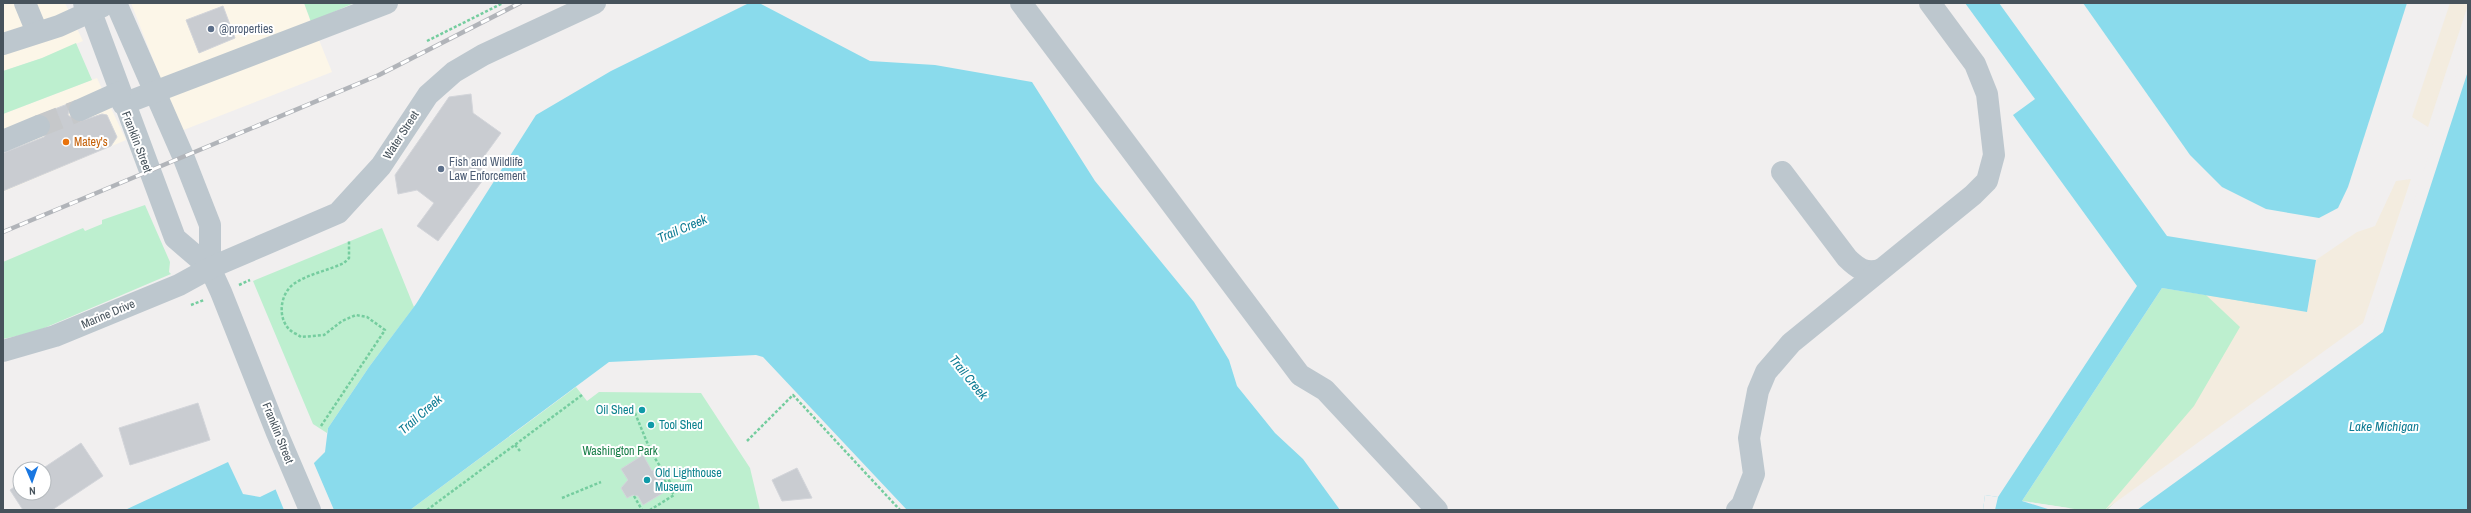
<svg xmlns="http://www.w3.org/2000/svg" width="2471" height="513" font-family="'Archivo Narrow',sans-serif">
  <rect width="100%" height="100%" fill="#f1efef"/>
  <!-- commercial -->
  <g fill="#fcf6e8">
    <polygon points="3,3 65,3 83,41 42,58 3,71"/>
    <polygon points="131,3 304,3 332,72 181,131"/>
    <polygon points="97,78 126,140 3,192 3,114"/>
  </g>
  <!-- green -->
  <g fill="#bdefcf">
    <polygon points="304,3 354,3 311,22"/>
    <polygon points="76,43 92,80 3,114 3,71 42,58"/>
    <polygon points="145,205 170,262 169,272 171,274 35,332 3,339 3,262 83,228 85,231 102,224 102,220"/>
    <polygon points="382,228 414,307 369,367 328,428 327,433 313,424 253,281"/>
    <polygon points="2162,288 2263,304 2228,389 2107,510 2081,510 2022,501"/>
    <polygon points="576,387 587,401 599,392 701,393 750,468 760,510 410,510"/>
  </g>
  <!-- sand -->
  <g fill="#f3ecdf">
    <polygon points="2450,3 2468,3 2468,5 2428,127 2412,117"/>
    <polygon points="2411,179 2363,323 2105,510 2194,406 2240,327 2206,295 2307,312 2316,260 2357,232 2375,226 2396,181"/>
  </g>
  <!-- water -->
  <g fill="#8adbec">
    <polygon points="749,3 759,3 870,61 935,65 1032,82 1095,181 1194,302 1229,360 1237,386 1275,433 1303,459 1340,510 907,510 763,357 756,355 609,362 410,510 125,510 228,462 243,494 260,497 299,478 325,452 328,428 369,367 416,304 536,115 611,71"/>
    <polygon points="1965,3 1999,3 2167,236 2316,260 2307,312 2162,288 2022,501 2068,510 1983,510 1985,495 1998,497 2137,286 2013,115 2035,99"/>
    <polygon points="2083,3 2407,3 2348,187 2338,208 2319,218 2266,209 2222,187 2190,155"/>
    <polygon points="2468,41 2468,510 2118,510 2372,332"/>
  </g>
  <!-- pier -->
  <g fill="#f1efef">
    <polygon points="2468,39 2468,71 2383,332 2137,510 2116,510 2370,331"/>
    <polygon points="313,461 334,510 284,510 275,488 298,477"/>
    <polygon points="1985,495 1998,497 1995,510 1983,510"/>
    <polygon points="2022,501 2069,508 2070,510 2051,510"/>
  </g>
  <!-- building -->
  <g fill="#c9ccd1" stroke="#d3d5da">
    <polygon points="223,6 235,38 199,53 186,20"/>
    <polygon points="471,94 473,113 501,133 477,166 488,173 438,241 417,226 434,203 417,190 398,194 395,175 449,97"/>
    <polygon points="70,103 68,115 78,122 102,114 107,115 117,137 111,146 3,191 3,153 44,137 51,127 50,121 42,114"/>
    <polygon points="198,403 210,440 130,465 119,428"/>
    <polygon points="81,443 103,476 52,510 23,510 10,490 20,483 20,493 44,493 44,469 42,469"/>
    <polygon points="643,455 652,471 659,467 666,479 661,482 666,491 643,505 638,496 633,495 627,498 621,488 628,480 621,469"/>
    <polygon points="797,468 812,498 782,501 772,480"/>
  </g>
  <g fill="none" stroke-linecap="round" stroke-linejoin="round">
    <!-- minor-tunnel -->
    <polyline stroke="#c6c8ca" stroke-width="22" stroke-dasharray="22 11" stroke-linecap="butt" points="39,126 80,110"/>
    <!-- path -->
    <g stroke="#75cd9f" stroke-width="2.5" stroke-dasharray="3 2" stroke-linecap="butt">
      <polyline points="427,41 503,3"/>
      <polyline points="239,285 250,280"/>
      <polyline points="191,305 204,300"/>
      <polyline points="635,413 651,452 670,482 667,484 674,495 650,510"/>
      <path d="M321,426l64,-96 -18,-13 -11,-2 -14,6 -18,14 -23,2c-4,-3 -10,-5 -13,-9 -11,-13 -7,-36 7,-45 14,-9 34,-13 49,-20l5,-5v-18"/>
      <polyline points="747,441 793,395 900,510"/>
      <polyline points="515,445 520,451"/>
      <polyline points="664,480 667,484"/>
      <polyline points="634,496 642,510"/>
      <polyline points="562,498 601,482"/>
      <polyline points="427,510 582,395"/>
    </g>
    <!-- minor -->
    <g stroke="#bdc7ce" stroke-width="22">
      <polyline points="25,3 37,32"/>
      <polyline points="84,3 91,12 175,238 210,268 221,292 277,433 310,510"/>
      <polyline points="116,3 183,156 210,225 210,268"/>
      <polyline points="1021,3 1300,375 1325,390 1437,510"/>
      <polyline points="3,44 59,26 103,6"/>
      <polyline points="123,104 387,3"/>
      <polyline points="80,110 120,92"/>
      <polyline points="3,141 39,126"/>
      <path d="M1782,172l65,86c10,10 18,16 33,12"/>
      <polyline points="3,351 55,336 179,285 210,268 338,213 381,166 428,95 454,72 483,55 595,3"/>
      <polyline points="1737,510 1742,505 1754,474 1749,438 1758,391 1766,372 1791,343 1973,195 1987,181 1994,155 1987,94 1975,64 1930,3"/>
    </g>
    <defs>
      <polyline id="rail" points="3,232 379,75 520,3"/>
    </defs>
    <!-- rail casing -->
    <use href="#rail" stroke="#b1b4b9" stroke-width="4.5"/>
    <!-- rail -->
    <use href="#rail" stroke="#fff" stroke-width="3" stroke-dasharray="9" stroke-linecap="butt"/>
  </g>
  <!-- markers -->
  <g fill="#5c6f8a" stroke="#fff" stroke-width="1.5">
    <circle cx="211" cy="29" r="4"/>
    <circle cx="441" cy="169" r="4"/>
  </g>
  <circle fill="#e8710a" stroke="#fff" stroke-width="1.5" cx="66" cy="142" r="4"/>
  <g fill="#0f9aa8" stroke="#fff" stroke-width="1.5">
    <circle cx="642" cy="410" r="4"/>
    <circle cx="651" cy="425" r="4"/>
    <circle cx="647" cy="480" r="4"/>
  </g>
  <g text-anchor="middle" stroke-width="4" stroke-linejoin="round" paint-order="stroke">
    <!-- service labels -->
    <g font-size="12" fill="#4e5e75" stroke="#fff" text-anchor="start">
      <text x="219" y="33">@properties</text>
      <text x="449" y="166">Fish and Wildlife<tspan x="449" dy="14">Law Enforcement</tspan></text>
    </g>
    <!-- street labels -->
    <g font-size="12" fill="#47535c" stroke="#fff">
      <text transform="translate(401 135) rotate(-57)" y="4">Water Street</text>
      <text transform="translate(137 142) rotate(69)" y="4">Franklin Street</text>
      <text transform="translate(108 314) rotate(-23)" y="4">Marine Drive</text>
      <text transform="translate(278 433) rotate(68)" y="4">Franklin Street</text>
    </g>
    <!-- food labels -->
    <g font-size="12" fill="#c56008" stroke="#fff" text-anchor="start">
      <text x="74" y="146">Matey's</text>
    </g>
    <!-- culture labels -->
    <g font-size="12" fill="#0d838f" stroke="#fff" text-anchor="start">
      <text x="634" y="414" text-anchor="end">Oil Shed</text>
      <text x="659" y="429">Tool Shed</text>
      <text x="655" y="477">Old Lighthouse<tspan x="655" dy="14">Museum</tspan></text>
    </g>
    <!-- park labels -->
    <g font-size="12" fill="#177e47" stroke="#fff">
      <text x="620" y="455">Washington Park</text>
    </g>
    <!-- water labels -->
    <g font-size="13" font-style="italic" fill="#0d7b93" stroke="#fff">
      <text transform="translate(682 228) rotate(-23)" y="5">Trail Creek</text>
      <text transform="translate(969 377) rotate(51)" y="5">Trail Creek</text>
      <text transform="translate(420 414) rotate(-41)" y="5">Trail Creek</text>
      <text x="2384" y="431">Lake Michigan</text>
    </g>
  </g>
  <!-- border -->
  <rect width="2471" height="513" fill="none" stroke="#47535c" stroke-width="8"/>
  <!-- north arrow -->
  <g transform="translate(32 481) rotate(178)"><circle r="19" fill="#ffffff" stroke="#b5babe"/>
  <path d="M0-3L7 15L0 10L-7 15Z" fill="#1977e1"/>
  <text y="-6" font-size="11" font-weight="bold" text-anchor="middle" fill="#47535c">N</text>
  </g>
</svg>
